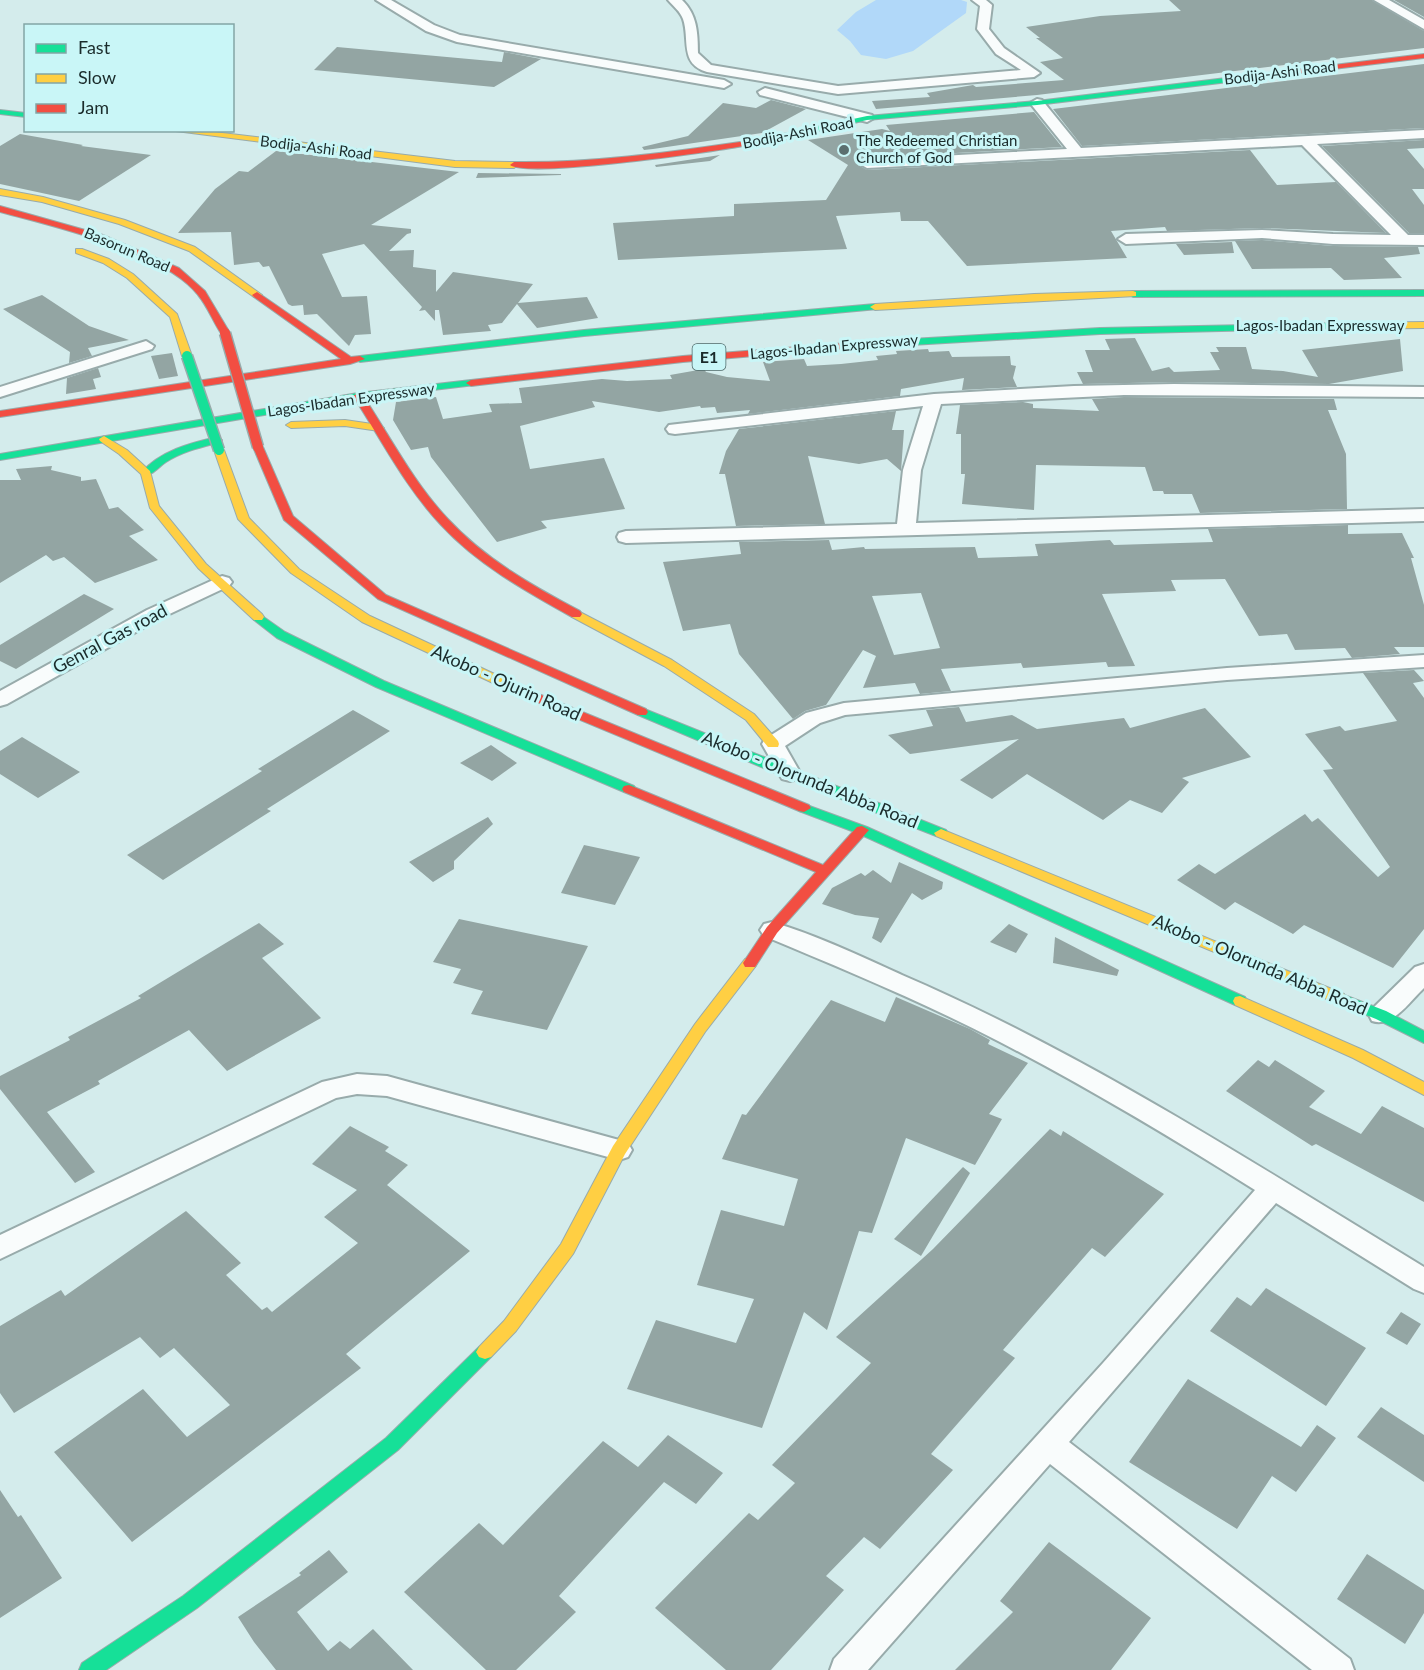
<svg xmlns="http://www.w3.org/2000/svg" width="1424" height="1670" font-family="Lato,sans-serif">
  <rect width="100%" height="100%" fill="#d4ecec"/>
  <!-- water -->
  <polygon fill="#b1d8f9" points="876,0 961,0 967,2 966,13 913,51 886,59 861,55 850,41 837,30 856,12"/>
  <!-- building -->
  <g fill="#93a5a3" fill-rule="evenodd">
    <polygon points="1169,0 1372,0 1424,31 1424,48 1037,95 876,109 872,101 930,97 927,93 973,85 976,87 1064,80 1040,62 1063,58 1036,38 1040,38 1026,27 1100,16 1181,11"/>
    <polygon points="1394,0 1424,0 1424,17"/>
    <polygon points="337,47 502,62 504,52 541,59 494,87 314,70"/>
    <polygon points="1424,64 1424,128 1082,146 1053,109"/>
    <polygon points="771,100 806,109 762,133 653,149 644,150 642,147 688,136 723,103 756,108"/>
    <polygon points="1034,112 1062,147 867,158 858,165 867,170 1250,150 1277,185 1336,182 1386,233 1262,228 1167,231 1165,227 1111,231 1127,258 967,266 928,221 901,221 900,212 836,216 847,249 618,260 613,223 734,216 734,204 826,200 848,165 808,140 882,129 890,131 886,125"/>
    <polygon points="20,134 83,145 81,146 151,155 79,201 0,184 0,146"/>
    <polygon points="1424,140 1424,148 1407,149 1424,169 1424,189 1412,189 1424,205 1424,233 1409,233 1322,146"/>
    <polygon points="276,151 459,172 371,225 411,229 411,233 407,234 389,251 414,250 413,267 436,270 436,292 453,272 533,284 518,303 587,297 598,318 537,328 517,304 502,323 488,325 491,331 443,335 439,310 435,310 435,321 425,310 419,311 422,307 364,244 322,254 342,297 367,296 371,334 355,335 349,346 317,314 304,315 303,305 292,306 288,304 269,266 263,267 259,262 234,265 231,232 178,233 215,189 239,171 248,172"/>
    <polygon points="720,155 710,161 656,167 655,165"/>
    <polygon points="478,173 561,174 561,175 476,178"/>
    <polygon points="1262,240 1333,246 1418,247 1420,254 1384,258 1402,278 1344,280 1331,268 1252,269 1235,241"/>
    <polygon points="1232,242 1234,253 1184,255 1176,244"/>
    <polygon points="42,295 89,326 129,340 88,348 92,356 69,363 70,352 3,309"/>
    <polygon points="1135,338 1152,371 1169,367 1174,372 1220,370 1210,352 1219,352 1216,347 1246,347 1252,369 1283,371 1318,377 1302,350 1400,339 1403,371 1329,384 1174,382 1083,384 1077,372 1093,372 1085,350 1110,350 1105,339"/>
    <polygon points="928,349 929,352 949,351 952,357 1010,356 1011,365 1016,366 1013,378 1017,387 962,390 964,378 901,389 900,396 748,414 750,410 717,413 715,407 701,408 700,406 659,412 592,401 595,407 520,426 530,469 604,458 625,509 541,521 547,528 497,542 431,457 428,447 411,450 393,420 396,402 436,397 443,419 492,412 489,404 522,403 519,388 602,379 627,381 672,379 670,375 704,369 706,372 727,377 770,381 763,362 804,359 807,366 841,364 878,360 876,356 897,354 896,351"/>
    <polygon points="172,353 178,376 159,379 151,356"/>
    <polygon points="98,368 101,377 93,379 96,389 66,394 67,378"/>
    <polygon points="1124,397 1334,399 1337,410 1328,410 1346,454 1347,509 1200,513 1192,494 1164,494 1163,491 1153,491 1145,467 1036,465 1034,510 962,504 965,474 961,474 961,434 956,434 960,405 1023,402 1033,404 1033,408 1099,411 1092,399"/>
    <polygon points="896,411 892,430 904,430 901,471 887,459 859,464 808,456 825,524 736,526 725,474 719,474 726,451 739,429"/>
    <polygon points="52,466 51,470 81,477 81,481 96,479 109,509 118,507 144,530 129,536 158,560 95,583 64,557 53,561 46,555 0,583 0,480 21,480 16,469"/>
    <path d="M1348,525v9l54,-1 12,25h-3l13,47v42h-30l6,7 -48,4 -7,-10 -50,2 -8,-16 -28,2 -34,-57 -54,1 5,11 -74,3 33,72 -27,1 -2,-5 -83,6 -2,-5 -80,6 10,22 -31,3 -5,-11 -52,5 13,-32 -13,-6 -37,55 -21,6 -12,8 -54,-65 -9,-30 -47,7 -20,-69 78,-8 -2,-12 90,-2 3,10 32,-3 1,2 110,-2 3,11 60,-2 -3,-12 75,-4 4,5 99,-3 -5,-13zM921,593l19,55 -46,7 -22,-59z"/>
    <polygon points="84,594 114,609 16,669 0,661 0,645"/>
    <polygon points="1414,670 1424,681 1413,683 1424,698 1424,929 1393,968 1304,925 1293,934 1235,902 1225,910 1177,880 1199,864 1215,874 1305,814 1312,822 1318,818 1378,877 1390,867 1323,770 1333,769 1305,734 1340,726 1345,731 1397,721 1363,673"/>
    <polygon points="959,707 966,722 1012,715 1037,729 1124,718 1130,728 1205,708 1251,757 1182,778 1189,782 1162,813 1130,800 1103,820 1027,774 992,799 960,780 1019,739 910,754 888,735 933,726 926,710"/>
    <polygon points="353,710 390,731 267,809 271,811 163,880 127,855 262,771 258,769"/>
    <polygon points="22,737 80,772 38,798 0,774 0,751"/>
    <polygon points="491,745 517,763 492,781 460,763"/>
    <polygon points="488,817 493,824 454,861 454,869 433,882 409,862"/>
    <polygon points="584,845 640,857 615,905 561,893"/>
    <polygon points="899,862 943,882 942,889 922,900 912,893 881,943 872,938 879,918 855,915 822,904 832,888 861,873 865,876 873,870 891,883"/>
    <polygon points="459,919 588,946 547,1030 471,1014 483,991 453,983 461,969 433,962"/>
    <polygon points="259,923 284,944 262,958 321,1018 227,1071 189,1030 98,1081 100,1084 47,1112 95,1172 75,1183 0,1089 0,1076 70,1040 68,1037 141,998 138,996"/>
    <polygon points="1009,924 1028,934 1016,953 990,942"/>
    <polygon points="1055,937 1119,970 1117,976 1053,963"/>
    <polygon points="896,997 970,1029 990,1040 988,1044 1028,1063 989,1114 1002,1119 975,1165 906,1138 872,1233 859,1231 827,1330 804,1312 762,1428 627,1389 656,1320 736,1343 754,1299 697,1285 721,1210 784,1226 798,1179 722,1159 742,1114 746,1115 831,1000 885,1022"/>
    <polygon points="1258,1060 1269,1067 1275,1060 1325,1091 1309,1107 1361,1134 1382,1106 1424,1128 1424,1202 1316,1144 1312,1146 1226,1091"/>
    <polygon points="350,1126 389,1147 385,1151 408,1165 387,1185 470,1251 346,1354 361,1368 132,1542 54,1452 143,1389 187,1437 230,1405 174,1348 160,1358 140,1337 14,1413 0,1393 0,1326 61,1290 65,1296 186,1211 241,1263 226,1275 262,1310 267,1307 272,1312 358,1243 324,1217 357,1190 312,1164"/>
    <polygon points="1050,1129 1061,1136 1063,1131 1164,1194 1105,1257 1092,1248 1003,1350 1015,1358 931,1454 953,1470 880,1549 864,1537 826,1576 844,1590 771,1670 726,1670 655,1608 749,1513 758,1520 795,1483 772,1465 871,1363 836,1337 933,1249"/>
    <polygon points="963,1167 970,1173 921,1256 894,1239"/>
    <polygon points="1266,1288 1366,1348 1326,1406 1210,1331 1237,1297 1251,1306"/>
    <polygon points="1401,1312 1421,1324 1407,1345 1386,1333"/>
    <polygon points="1188,1379 1301,1447 1317,1425 1336,1438 1296,1492 1272,1476 1237,1529 1129,1462"/>
    <polygon points="1381,1407 1424,1435 1424,1482 1357,1437"/>
    <polygon points="668,1435 723,1473 696,1504 664,1482 559,1596 576,1612 516,1670 486,1670 404,1592 479,1523 503,1545 603,1441 638,1467"/>
    <polygon points="0,1490 18,1517 21,1515 62,1578 0,1618"/>
    <polygon points="1049,1542 1151,1618 1111,1670 955,1670 1013,1612 1000,1601"/>
    <polygon points="329,1550 348,1572 297,1612 328,1651 340,1641 350,1649 373,1629 413,1670 276,1670 254,1642 238,1617 301,1575 299,1573"/>
    <polygon points="1367,1554 1424,1590 1424,1613 1405,1644 1337,1599"/>
  </g>
  <g fill="none" stroke-linecap="round" stroke-linejoin="round">
    <defs>
      <g id="street">
        <polygon points="376,0 391,0 434,25 460,35 724,80 731,84 724,88 457,42 426,31"/>
        <path d="M668,0h14c15,14 16,33 16,53l13,12 127,21 183,-16 -25,-16 -19,-25 3,-23 -8,-6h14l6,5 -3,24 15,19 36,25 -6,4 -196,17 -131,-22c-28,-8 -17,-33 -24,-53 -3,-8 -9,-12 -15,-19z"/>
        <polygon points="1374,0 1389,0 1424,20 1424,29"/>
        <polygon points="765,88 872,115 874,118 867,122 760,95 758,92"/>
        <polygon points="1037,99 1042,100 1081,148 1424,130 1424,138 1317,144 1408,235 1424,235 1424,245 1333,244 1262,238 1126,244 1118,239 1126,234 1262,230 1333,234 1391,235 1302,145 867,168 860,164 867,160 1067,149 1030,103"/>
        <polygon points="146,341 154,346 152,349 0,397 0,387"/>
        <polygon points="1174,384 1424,387 1424,397 1124,395 941,404 921,470 916,523 1424,509 1424,521 626,543 619,541 617,537 619,533 626,531 897,524 903,470 923,406 675,434 669,433 666,429 669,425 934,394 1074,386"/>
        <polygon points="222,576 229,578 232,582 229,586 161,618 7,704 0,706 0,691 147,610"/>
        <polygon points="1424,655 1424,667 1227,680 845,715 820,723 785,746 801,774 798,779 790,781 782,779 762,744 765,739 806,713 844,703 1227,668"/>
        <path d="M772,922c44,13 88,34 130,53 184,79 351,188 522,292v26l-10,-4 -138,-86 -207,239 281,217 4,11h-42l-262,-206 -182,206h-38l4,-11 269,-296 152,-173c-83,-52 -168,-103 -255,-148 -77,-40 -157,-73 -236,-106l-4,-6 4,-6z"/>
        <path d="M1424,964v24c-14,13 -31,40 -52,33l-3,-6 3,-6 43,-42z"/>
        <polygon points="357,1074 387,1076 619,1140 628,1143 632,1150 628,1157 619,1160 387,1096 357,1094 336,1098 0,1259 0,1235 322,1082"/>
      </g>
      <g id="fast">
        <polygon points="1259,74 1262,74 1262,78 1037,105 867,120 775,141 740,146 736,144 867,116 1037,101"/>
        <polygon points="0,110 26,113 26,117 0,114"/>
        <polygon points="1424,290 1424,296 1133,297 1128,294 1133,291"/>
        <polygon points="875,304 880,307 878,309 584,336 360,362 355,359 360,356 584,330"/>
        <polygon points="1341,323 1346,326 1344,328 1100,334 860,348 855,345 860,342 1100,328"/>
        <polygon points="471,380 476,383 475,385 358,399 0,460 0,454 358,393"/>
        <path d="M217,437l5,3 -1,2c-19,5 -38,9 -55,20 -8,5 -14,15 -24,13l-1,-2c19,-22 49,-30 76,-36z"/>
        <polygon points="258,613 285,632 384,681 634,786 636,789 634,792 624,792 376,687 277,638 254,620 252,617 254,614"/>
        <polygon points="642,708 946,830 948,833 946,836 936,836 785,777 638,715 636,712"/>
        <polygon points="804,804 867,827 1245,997 1247,1001 1245,1005 1235,1005 857,833 799,811 797,808"/>
        <polygon points="1339,993 1386,1011 1424,1031 1424,1043 1376,1019 1334,1002 1332,998 1334,994"/>
        <polygon points="485,1345 491,1347 494,1352 491,1357 398,1450 197,1608 106,1670 79,1670 82,1663 183,1596 386,1438 479,1347"/>
      </g>
      <g id="slow">
        <polygon points="168,130 197,130 455,161 514,162 518,165 514,168 455,167"/>
        <polygon points="0,189 43,197 125,220 195,247 262,295 254,297 189,251 119,224 42,202 0,195"/>
        <polygon points="76,249 82,249 109,259 133,274 177,314 192,356 190,358 182,356 170,317 127,278 103,263 76,253"/>
        <polygon points="1133,291 1136,292 1136,296 875,310 870,307 875,304 1034,294"/>
        <polygon points="1424,322 1424,328 1341,329 1336,326 1341,323"/>
        <polygon points="345,420 379,425 384,428 379,431 345,426 291,428 286,425 291,422"/>
        <polygon points="104,436 127,450 150,471 159,506 206,564 262,614 264,617 262,620 254,620 198,568 150,508 141,474 119,454 100,441 99,439"/>
        <polygon points="219,447 224,450 249,518 299,569 370,616 516,684 518,687 516,690 508,690 362,622 291,573 238,519 214,450"/>
        <polygon points="576,610 672,660 754,714 778,741 779,744 778,747 768,747 746,720 664,666 572,617 570,614"/>
        <polygon points="941,829 1344,994 1346,998 1344,1002 1334,1002 936,836 934,833"/>
        <polygon points="750,958 755,959 757,963 755,967 705,1032 625,1154 573,1254 516,1331 491,1357 485,1359 479,1357 476,1352 479,1347 504,1321 561,1244 613,1146 695,1024 745,959"/>
        <polygon points="1240,996 1363,1050 1424,1082 1424,1095 1353,1058 1235,1005 1233,1001 1235,997"/>
      </g>
      <g id="jam">
        <polygon points="1424,54 1424,58 1259,78 1255,76 1259,74"/>
        <path d="M740,142h3v4c-31,6 -214,32 -233,19l4,-3c76,1 151,-9 226,-20z"/>
        <path d="M0,206l103,29 76,33 26,23 25,42 -8,2c-9,-13 -14,-28 -24,-40 -33,-43 -146,-69 -198,-83z"/>
        <polygon points="257,292 351,357 360,356 365,359 350,364 0,417 0,411 341,359 254,297 252,295"/>
        <polygon points="860,342 863,343 863,347 683,362 471,386 466,383 471,380 683,356"/>
        <path d="M358,393l4,1c28,42 51,88 86,125 37,40 85,67 132,92l2,3 -2,3h-8c-47,-26 -95,-53 -131,-92 -36,-38 -60,-86 -88,-129z"/>
        <polygon points="258,444 263,447 293,516 386,595 646,709 648,712 646,715 638,715 378,599 284,520 253,447"/>
        <polygon points="512,683 809,805 811,808 804,812 799,811 508,690 506,687"/>
        <polygon points="629,785 823,865 857,827 862,826 869,830 777,933 755,967 745,967 743,963 767,927 816,872 624,792 622,789 624,786"/>
      </g>
    </defs>
    <!-- street casing -->
    <use href="#street" stroke="#98abab" stroke-width="4"/>
    <!-- fast casing -->
    <use href="#fast" stroke="#98abab" stroke-width="2"/>
    <!-- slow casing -->
    <use href="#slow" stroke="#98abab" stroke-width="2"/>
    <!-- jam casing -->
    <use href="#jam" stroke="#98abab" stroke-width="2"/>
    <!-- street -->
    <use href="#street" fill="#f9fcfc" fill-rule="evenodd"/>
    <!-- fast -->
    <use href="#fast" fill="#16e098" fill-rule="evenodd"/>
    <!-- slow -->
    <use href="#slow" fill="#ffcf43" fill-rule="evenodd"/>
    <!-- jam -->
    <use href="#jam" fill="#f24e42" fill-rule="evenodd"/>
    <defs>
      <polyline id="fast-bridge" points="187,356 219,450"/>
      <polyline id="jam-bridge" points="225,333 258,447"/>
    </defs>
    <!-- fast-bridge casing -->
    <use href="#fast-bridge" stroke="#98abab" stroke-width="13" stroke-linecap="butt"/>
    <!-- jam-bridge casing -->
    <use href="#jam-bridge" stroke="#98abab" stroke-width="13" stroke-linecap="butt"/>
    <!-- fast-bridge -->
    <use href="#fast-bridge" stroke="#16e098" stroke-width="10"/>
    <!-- jam-bridge -->
    <use href="#jam-bridge" stroke="#f24e42" stroke-width="10"/>
  </g>
  <!-- markers -->
  <circle fill="#5b6f6f" stroke="#c9f6f7" stroke-width="2" cx="844" cy="150" r="6"/>
  <g text-anchor="middle" stroke-width="6" stroke-linejoin="round" paint-order="stroke">
    <!-- far-street labels -->
    <g font-size="15" fill="#1a2b2b" stroke="#c9f6f7">
      <text transform="translate(1280 73) rotate(-7)" y="5">Bodija-Ashi Road</text>
      <text transform="translate(798 133) rotate(-11)" y="5">Bodija-Ashi Road</text>
      <text transform="translate(316 148) rotate(7)" y="5">Bodija-Ashi Road</text>
      <text transform="translate(127 250) rotate(23)" y="5">Basorun Road</text>
      <text x="1320" y="331">Lagos-Ibadan Expressway</text>
      <text transform="translate(834 347) rotate(-5)" y="5">Lagos-Ibadan Expressway</text>
      <text transform="translate(351 400) rotate(-8)" y="5">Lagos-Ibadan Expressway</text>
    </g>
    <!-- far-poi labels -->
    <g font-size="15" fill="#1a2b2b" stroke="#c9f6f7" text-anchor="start">
      <text x="856" y="146">The Redeemed Christian<tspan x="856" dy="17">Church of God</tspan></text>
    </g>
    <!-- shield labels -->
    <rect fill="#c9f6f7" stroke="#4e6868" stroke-width="1.5" x="692.5" y="344" width="33" height="26" rx="4.5"/>
    <g font-size="16" font-weight="bold" fill="#1a2b2b">
      <text x="709" y="363">E1</text>
    </g>
    <!-- street labels -->
    <g font-size="18" fill="#1a2b2b" stroke="#c9f6f7">
      <text transform="translate(110 639) rotate(-28)" y="6">Genral Gas road</text>
      <text transform="translate(506 683) rotate(24)" y="6">Akobo - Ojurin Road</text>
      <text transform="translate(810 780) rotate(22)" y="6">Akobo - Olorunda Abba Road</text>
      <text transform="translate(1260 965) rotate(23)" y="6">Akobo - Olorunda Abba Road</text>
    </g>
  </g>
  <!-- legend -->
  <rect x="24" y="24" width="210" height="108" fill="#c9f6f7" stroke="#83a5a5" stroke-width="1.5"/>
  <rect x="36" y="44" width="30" height="9" fill="#16e098" stroke="#83a5a5" stroke-width="1.5"/>
  <text x="78" y="54" font-size="18" fill="#1a2b2b">Fast</text>
  <rect x="36" y="74" width="30" height="9" fill="#ffcf43" stroke="#83a5a5" stroke-width="1.5"/>
  <text x="78" y="84" font-size="18" fill="#1a2b2b">Slow</text>
  <rect x="36" y="104" width="30" height="9" fill="#f24e42" stroke="#83a5a5" stroke-width="1.5"/>
  <text x="78" y="114" font-size="18" fill="#1a2b2b">Jam</text>
</svg>
